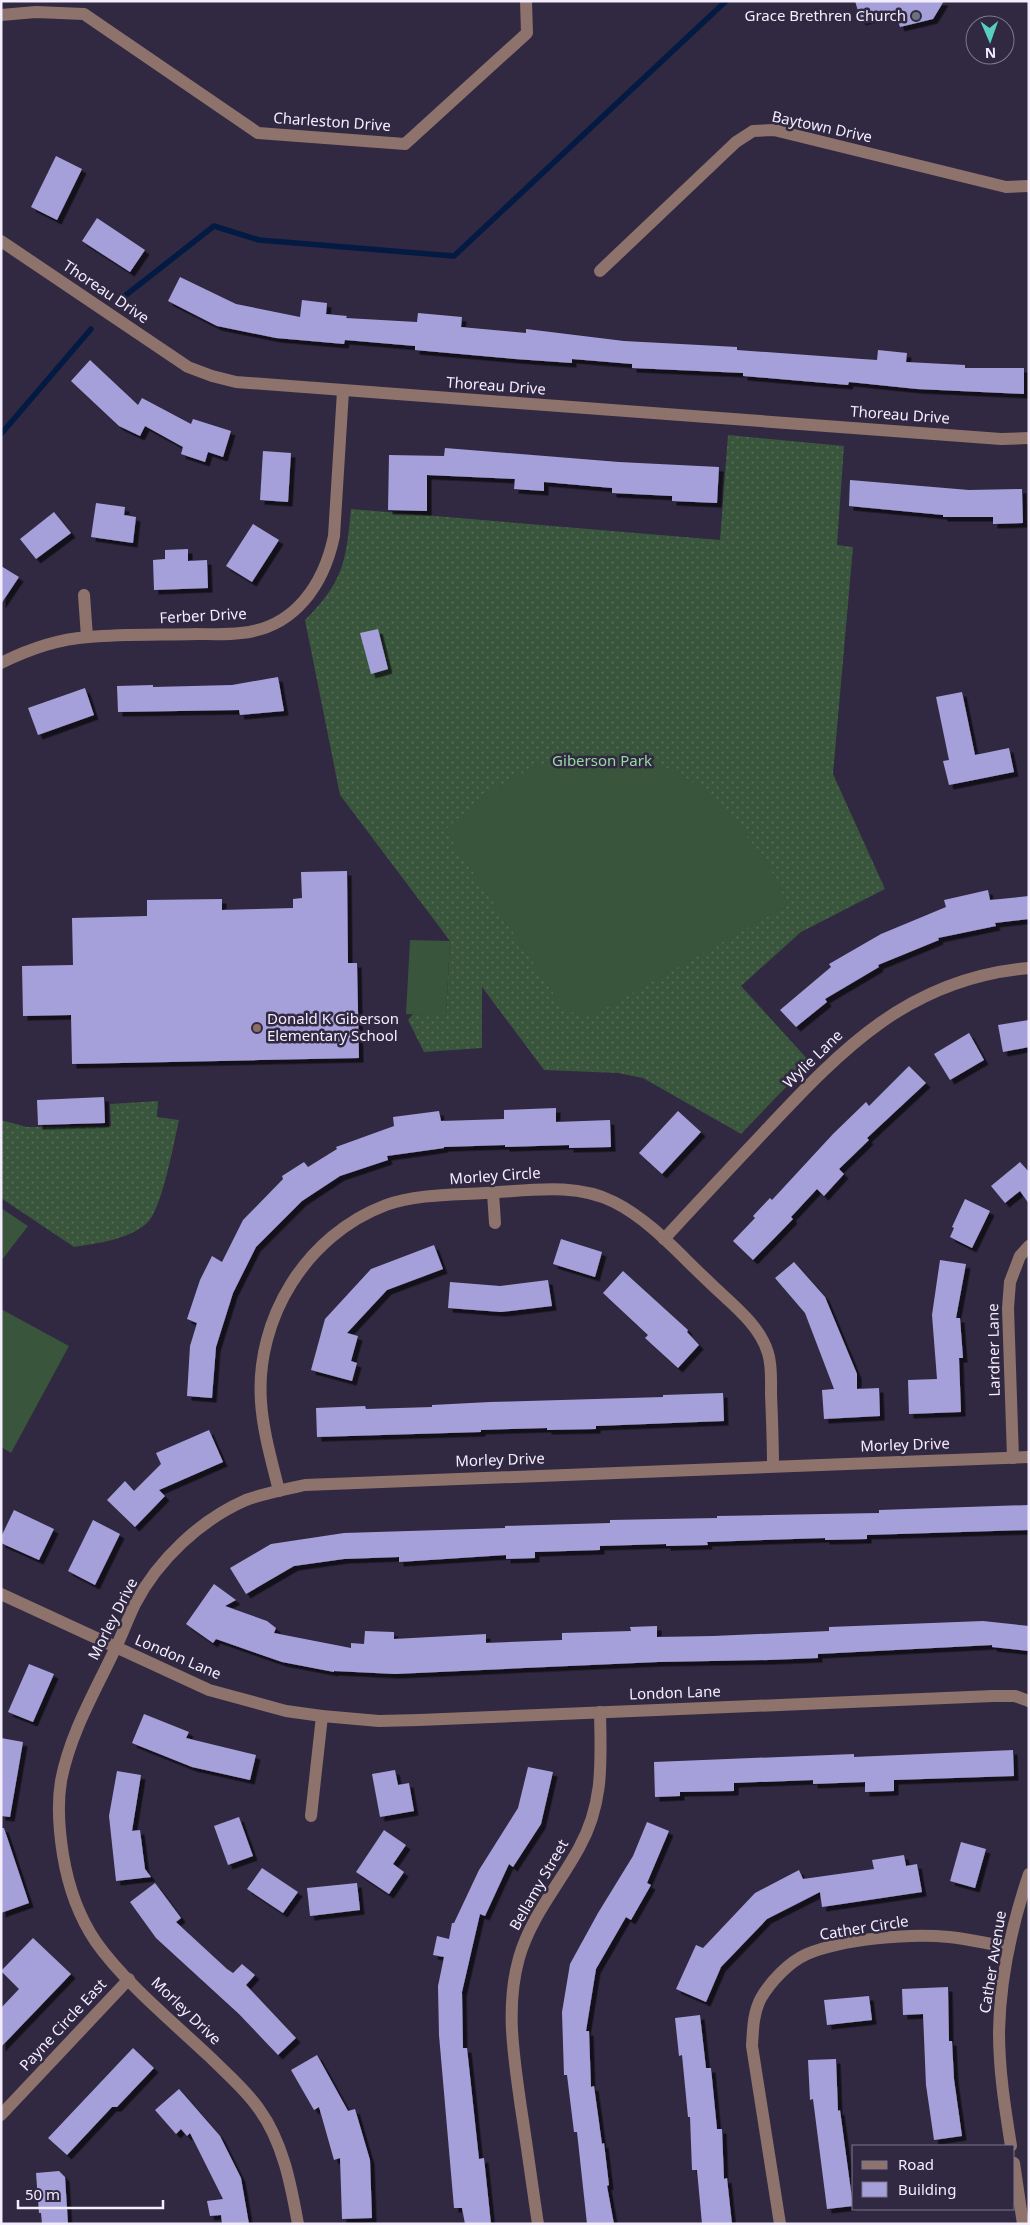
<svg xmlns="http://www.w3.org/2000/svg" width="1030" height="2225" font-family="'Noto Sans',sans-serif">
  <defs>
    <pattern id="grass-dots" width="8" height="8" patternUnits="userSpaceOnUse" patternTransform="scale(1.25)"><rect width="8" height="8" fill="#39553c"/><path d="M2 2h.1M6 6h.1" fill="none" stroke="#566e59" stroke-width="1.8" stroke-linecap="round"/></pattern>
    <filter id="shadow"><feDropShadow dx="4.5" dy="4.5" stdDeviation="0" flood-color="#0009"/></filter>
  </defs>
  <rect width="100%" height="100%" fill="#312841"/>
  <!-- grass -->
  <g fill="url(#grass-dots)">
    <path d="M728,435l116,11 -7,99 16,2 -20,227 52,115 -84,43 -60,54 69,76 -69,72 -98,-56 -25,-5 -74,-3 -62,-83v61l-58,4 -16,-32 5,-6 33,1 4,-74 -110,-146 -35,-175c39,-39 41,-59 46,-111l369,31z"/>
    <path d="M158,1101l-1,16 22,3c-5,22 -17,90 -32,103 -19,17 -49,20 -73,24l-73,-49v-78l26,7 84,-1 -1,-22z"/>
  </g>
  <!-- garden -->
  <g fill="#39553c">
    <polygon points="614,753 654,761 701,787 732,818 767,862 788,905 592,1016 565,1011 445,830 488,792 528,770 567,756"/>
    <polygon points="410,940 450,941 446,1016 406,1014"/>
    <polygon points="1,1208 28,1226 1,1261"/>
    <polygon points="1,1309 69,1346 11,1453 1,1447"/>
  </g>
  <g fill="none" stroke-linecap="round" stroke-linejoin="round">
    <!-- stream -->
    <g stroke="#031a43" stroke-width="5.5">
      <polyline points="126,295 214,226 259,240 454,256 726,1"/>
      <polyline points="1,434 91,329"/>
    </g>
  </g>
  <!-- building -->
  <g fill="#a5a0d9" filter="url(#shadow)">
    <polygon points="855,1 944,1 933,19 900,27 895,12 861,21"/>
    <polygon points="56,156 82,169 57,220 31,207"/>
    <polygon points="97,218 145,250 130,272 82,241"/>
    <polygon points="180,277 236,304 300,317 302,300 327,303 326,314 347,316 346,318 417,322 418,313 462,317 461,327 526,333 526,329 624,341 737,347 737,350 862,359 877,360 878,350 907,353 906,362 965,365 965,368 1024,368 1024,394 917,389 849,382 848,385 743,376 743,373 632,368 632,364 572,359 572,363 515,359 415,350 415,346 345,340 344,344 276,338 217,326 168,301"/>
    <polygon points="90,360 138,405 142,398 191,424 193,419 231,431 223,457 208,452 205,462 181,454 183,447 145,426 140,436 119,426 71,381"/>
    <polygon points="445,448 619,462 719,467 717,503 672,501 672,496 612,493 612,488 544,482 544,491 514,489 515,479 427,475 427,511 388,510 389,455 444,456"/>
    <polygon points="263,451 291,453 288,502 260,500"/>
    <polygon points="850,480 969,490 1022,489 1023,523 993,524 993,517 943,517 943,515 849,506"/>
    <polygon points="96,503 125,507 124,515 136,517 133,543 91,537"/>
    <polygon points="54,512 71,533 36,559 20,539"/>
    <polygon points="253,524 279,540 252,582 226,566"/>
    <polygon points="188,549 188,561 207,560 208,588 154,590 153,560 165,559 165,550"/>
    <polygon points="1,566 19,577 1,604"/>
    <polygon points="378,629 388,669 371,674 360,633"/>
    <polygon points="278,677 284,711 240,715 239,710 118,712 117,686 153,685 153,687 232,685"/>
    <polygon points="85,688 94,715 38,735 28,708"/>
    <polygon points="962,692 975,755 1009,748 1014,772 949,785 943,761 949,760 936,697"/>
    <polygon points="347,871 348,963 357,963 359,1058 72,1064 71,1015 23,1016 22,966 73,965 72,918 147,916 147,900 222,899 222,910 293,908 293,899 302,898 301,872"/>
    <polygon points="988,890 990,900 1029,896 1029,919 995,923 996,926 938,938 939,940 878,965 879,967 825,999 827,1002 796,1027 780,1010 831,967 829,964 881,934 946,907 944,900"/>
    <polygon points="1029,1020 1029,1047 1003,1052 998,1025"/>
    <polygon points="969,1033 984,1060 950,1080 934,1054"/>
    <polygon points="909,1066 926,1083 867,1138 869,1140 839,1169 844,1174 824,1196 817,1189 791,1217 793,1219 753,1260 733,1241 755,1218 753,1216 770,1198 772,1200 833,1134 866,1102 869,1106"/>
    <polygon points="104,1097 105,1123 38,1125 37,1100"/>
    <polygon points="556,1108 556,1122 610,1120 611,1147 569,1148 569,1145 505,1147 505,1145 444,1147 444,1148 387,1156 388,1160 340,1176 302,1201 256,1247 233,1293 216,1347 212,1398 187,1396 190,1346 197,1323 187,1319 200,1280 212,1256 222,1262 243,1220 283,1179 282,1176 304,1162 308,1167 337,1149 336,1147 394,1126 393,1117 439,1111 441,1121 504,1119 504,1110"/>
    <polygon points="678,1111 701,1132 662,1174 639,1153"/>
    <polygon points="1020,1162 1029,1172 1029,1204 1020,1191 1005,1203 991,1186"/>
    <polygon points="965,1199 990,1211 972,1248 950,1237 954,1228 952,1227"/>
    <polygon points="561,1239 602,1252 595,1277 553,1264"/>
    <polygon points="434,1245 443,1269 387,1290 347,1333 358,1336 351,1361 357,1363 352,1381 311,1370 325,1319 371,1269"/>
    <polygon points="940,1260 966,1264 956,1318 960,1318 963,1358 959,1358 961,1412 909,1414 908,1380 937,1379 932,1315"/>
    <polygon points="794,1262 825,1297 857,1374 857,1389 879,1388 880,1416 824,1419 822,1390 834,1389 805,1313 775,1278"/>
    <polygon points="623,1271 688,1330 687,1332 699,1345 678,1368 645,1338 648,1335 603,1293"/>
    <polygon points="548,1280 552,1306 501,1312 448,1308 450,1282 500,1286"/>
    <polygon points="723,1393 724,1421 596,1426 596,1429 547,1430 547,1428 481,1430 481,1432 317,1437 316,1408 365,1406 366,1409 432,1407 432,1405 490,1402 663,1397 663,1395"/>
    <polygon points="209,1430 223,1462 159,1490 165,1496 135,1527 107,1500 125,1481 134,1491 161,1464 156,1453"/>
    <polygon points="1029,1505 1029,1530 867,1535 867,1539 825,1540 825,1538 707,1542 708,1545 666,1546 666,1544 600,1546 600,1550 535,1552 535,1558 506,1559 506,1555 399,1562 399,1557 344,1559 294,1566 246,1594 230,1568 271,1544 344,1533 505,1528 505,1526 610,1523 610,1520 717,1518 717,1516 879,1513 879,1510"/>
    <polygon points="14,1510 54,1529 39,1560 1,1543 1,1537"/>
    <polygon points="93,1520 120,1534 95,1585 68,1571"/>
    <polygon points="214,1584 236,1600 225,1606 267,1621 276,1628 274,1633 351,1648 351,1643 364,1644 365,1631 394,1632 394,1639 486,1634 486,1643 562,1640 562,1633 631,1631 630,1627 657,1626 657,1637 713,1636 829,1631 829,1627 983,1621 1029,1626 1029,1651 992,1647 992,1645 818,1654 818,1658 769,1660 658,1662 395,1674 334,1671 334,1672 282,1662 216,1639 213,1643 186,1624"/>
    <polygon points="29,1664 54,1674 33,1722 8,1712"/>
    <polygon points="144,1714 189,1732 186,1738 256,1755 250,1780 192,1767 132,1743"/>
    <polygon points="1,1738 23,1742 10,1817 1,1816"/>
    <polygon points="1013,1750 1014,1776 894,1780 894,1791 865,1792 865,1782 813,1784 813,1780 734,1783 734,1791 680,1792 680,1796 655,1797 654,1762 854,1754 854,1757"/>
    <polygon points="528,1767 553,1772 541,1824 513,1867 509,1864 485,1916 480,1914 462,1992 463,2048 467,2048 479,2159 484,2158 491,2224 465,2224 462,2208 454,2208 439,2035 438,1986 444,1957 433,1955 437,1936 449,1939 452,1923 454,1923 479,1870 518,1808"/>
    <polygon points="395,1770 398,1785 409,1783 414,1811 380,1817 372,1774"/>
    <polygon points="117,1771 141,1775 132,1831 140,1830 145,1869 151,1877 116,1881 109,1816"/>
    <polygon points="239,1817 253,1856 228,1865 214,1826"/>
    <polygon points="647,1822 669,1831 647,1883 651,1885 631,1920 626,1917 596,1969 586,2031 589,2031 591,2087 594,2086 602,2144 604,2143 609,2185 607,2186 614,2224 587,2224 577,2132 574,2132 567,2075 564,2075 562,2012 570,1964 598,1913 633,1856"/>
    <polygon points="1,1828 4,1828 29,1903 1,1913"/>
    <polygon points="384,1830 406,1845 393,1864 404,1872 389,1894 356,1872"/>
    <polygon points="961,1842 986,1849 975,1888 950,1881"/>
    <polygon points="904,1855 906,1866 917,1864 922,1892 822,1907 820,1892 767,1919 721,1967 706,2002 676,1989 696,1945 703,1948 755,1893 799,1870 803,1879 874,1869 872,1860"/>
    <polygon points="262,1868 298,1892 283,1913 247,1889"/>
    <polygon points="155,1883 181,1918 176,1922 227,1969 233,1973 242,1964 255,1975 246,1985 296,2038 278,2055 239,2014 156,1938 130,1902"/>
    <polygon points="357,1883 360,1910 310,1916 307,1888"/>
    <polygon points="33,1938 71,1974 1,2047 1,2008 19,1989 1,1971"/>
    <polygon points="948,1987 949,2041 952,2041 954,2079 962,2136 934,2140 926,2085 923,2014 903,2015 902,1989"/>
    <polygon points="869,1996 872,2020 827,2025 824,2000"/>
    <polygon points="700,2015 706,2068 711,2068 717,2129 722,2129 724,2179 727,2178 732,2224 702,2224 697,2170 692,2170 690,2117 688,2117 682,2055 679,2056 675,2018"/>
    <polygon points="133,2048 154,2068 117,2107 112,2107 67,2155 48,2138"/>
    <polygon points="317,2055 348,2111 355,2109 370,2160 372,2218 342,2219 340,2158 334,2160 319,2107 314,2110 291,2070"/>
    <polygon points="836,2059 838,2111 840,2110 853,2206 827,2209 813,2099 810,2100 808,2060"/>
    <polygon points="179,2089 220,2136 241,2178 249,2224 222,2224 221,2215 210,2216 207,2201 223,2199 190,2133 187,2136 181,2129 176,2134 155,2110"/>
    <polygon points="59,2171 65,2177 68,2224 42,2224 41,2213 39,2213 36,2173"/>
  </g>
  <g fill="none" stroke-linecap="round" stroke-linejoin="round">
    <!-- minor -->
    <g stroke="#8e726c" stroke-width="12">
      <polyline points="1,15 36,12 84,14 258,133 405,144 527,33 526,1"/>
      <polyline points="1,241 188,367 212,376 236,382 1001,439 1029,438"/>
      <polyline points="600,271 736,142 753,131 774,130 1006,187 1029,186"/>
      <polyline points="84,595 87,637"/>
      <path d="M1,663c28,-14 57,-24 88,-26 35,-3 71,-2 107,-3 15,0 30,1 45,-1 54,-5 83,-49 93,-97l9,-145"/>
      <polyline points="493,1193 495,1223"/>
      <path d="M664,1239c33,-36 67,-72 101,-108 77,-82 144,-153 264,-163"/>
      <polyline points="1013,1458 1008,1308 1010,1282 1020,1256 1029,1246"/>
      <path d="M279,1491c-7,-29 -16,-59 -18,-89 -6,-83 45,-167 125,-197 31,-11 66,-10 99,-12 43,-2 89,-11 129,9 36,18 65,52 94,79 21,21 51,42 60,72 4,13 3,27 3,41 1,24 2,48 2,72"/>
      <polyline points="1,1594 209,1690 286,1711 322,1716 379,1721 419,1720 993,1696 1015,1696 1029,1701"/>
      <polyline points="311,1816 322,1716"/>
      <polyline points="1,2115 129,1979"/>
      <path d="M1011,2146c-6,-38 -12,-75 -12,-114 1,-53 13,-108 30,-158"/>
      <polyline points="1014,2163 1023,2224"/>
      <path d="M298,2224c-7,-39 -15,-82 -39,-115 -13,-19 -31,-34 -48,-51 -36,-34 -87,-76 -115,-116 -17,-25 -28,-57 -33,-87 -4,-25 -6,-50 -2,-74 9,-48 35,-91 55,-134 7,-14 12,-29 19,-43 23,-44 65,-84 111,-104 19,-7 40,-11 59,-15l724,-28"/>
      <path d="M538,2224c-6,-39 -11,-78 -17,-116 -7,-51 -16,-100 -2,-150 12,-42 40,-73 60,-110 25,-45 22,-86 21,-136"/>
      <path d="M780,2224l-28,-178c1,-16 1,-33 9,-48 10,-17 28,-36 46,-44 36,-15 103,-21 142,-17 20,2 40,7 60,10"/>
    </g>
  </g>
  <!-- markers -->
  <circle fill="#6b7280" stroke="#312841" stroke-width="2" cx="916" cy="16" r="5"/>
  <circle fill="#8d6e63" stroke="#312841" stroke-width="2" cx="257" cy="1028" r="5"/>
  <g text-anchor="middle" stroke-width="5" stroke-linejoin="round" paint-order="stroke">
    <!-- poi labels -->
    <g font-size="15" fill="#f3edfe" stroke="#312841" text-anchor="end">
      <text x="906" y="21">Grace Brethren Church</text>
      <text x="267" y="1024" text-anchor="start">Donald K Giberson<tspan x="267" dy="17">Elementary School</tspan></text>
    </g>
    <!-- street labels -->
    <g font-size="15" fill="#f3edfe" stroke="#312841">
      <text transform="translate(332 122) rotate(4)" y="5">Charleston Drive</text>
      <text transform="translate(822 127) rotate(12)" y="5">Baytown Drive</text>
      <text transform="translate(106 292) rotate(34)" y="5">Thoreau Drive</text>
      <text transform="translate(496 386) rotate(4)" y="5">Thoreau Drive</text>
      <text transform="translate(900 415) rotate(4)" y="5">Thoreau Drive</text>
      <text transform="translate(203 616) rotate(-3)" y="5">Ferber Drive</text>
      <text transform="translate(813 1059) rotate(-44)" y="5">Wylie Lane</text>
      <text transform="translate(495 1176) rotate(-4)" y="5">Morley Circle</text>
      <text transform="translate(994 1350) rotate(-91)" y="5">Lardner Lane</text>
      <text transform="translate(905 1445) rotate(-2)" y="5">Morley Drive</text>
      <text transform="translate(500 1460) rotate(-2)" y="5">Morley Drive</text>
      <text transform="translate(113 1619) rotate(-63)" y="5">Morley Drive</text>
      <text transform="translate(178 1657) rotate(23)" y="5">London Lane</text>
      <text transform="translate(675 1693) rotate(-2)" y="5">London Lane</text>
      <text transform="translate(539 1885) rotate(-60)" y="5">Bellamy Street</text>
      <text transform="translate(864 1928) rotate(-9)" y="5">Cather Circle</text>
      <text transform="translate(993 1962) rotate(-81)" y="5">Cather Avenue</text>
      <text transform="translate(186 2011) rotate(44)" y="5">Morley Drive</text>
      <text transform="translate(63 2025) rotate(-47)" y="5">Payne Circle East</text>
    </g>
    <!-- park labels -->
    <g font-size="15" fill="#94dc9d" stroke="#312841">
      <text x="602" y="766">Giberson Park</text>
    </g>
  </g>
  <!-- border -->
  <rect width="1030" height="2225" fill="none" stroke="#f3edfe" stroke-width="5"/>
  <!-- legend -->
  <rect x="852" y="2145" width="162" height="65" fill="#312841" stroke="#7f778d"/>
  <rect x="862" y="2161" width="25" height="8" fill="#8e726c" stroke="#7f778d"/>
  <text x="898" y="2170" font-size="15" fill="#f3edfe">Road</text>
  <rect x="862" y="2182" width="25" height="15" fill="#a5a0d9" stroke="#7f778d"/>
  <text x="898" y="2195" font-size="15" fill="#f3edfe">Building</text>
  <!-- north arrow -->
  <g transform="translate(990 40) rotate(178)"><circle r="24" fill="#312841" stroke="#7f778d"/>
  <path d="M0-4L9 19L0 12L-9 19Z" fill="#57cec1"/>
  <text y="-8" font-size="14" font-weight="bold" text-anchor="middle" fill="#f3edfe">N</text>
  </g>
  <!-- scale -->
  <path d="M18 2200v8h145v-8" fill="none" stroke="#f3edfe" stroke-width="2.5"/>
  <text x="25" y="2200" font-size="15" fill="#f3edfe" stroke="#312841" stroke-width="4" paint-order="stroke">50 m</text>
</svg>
